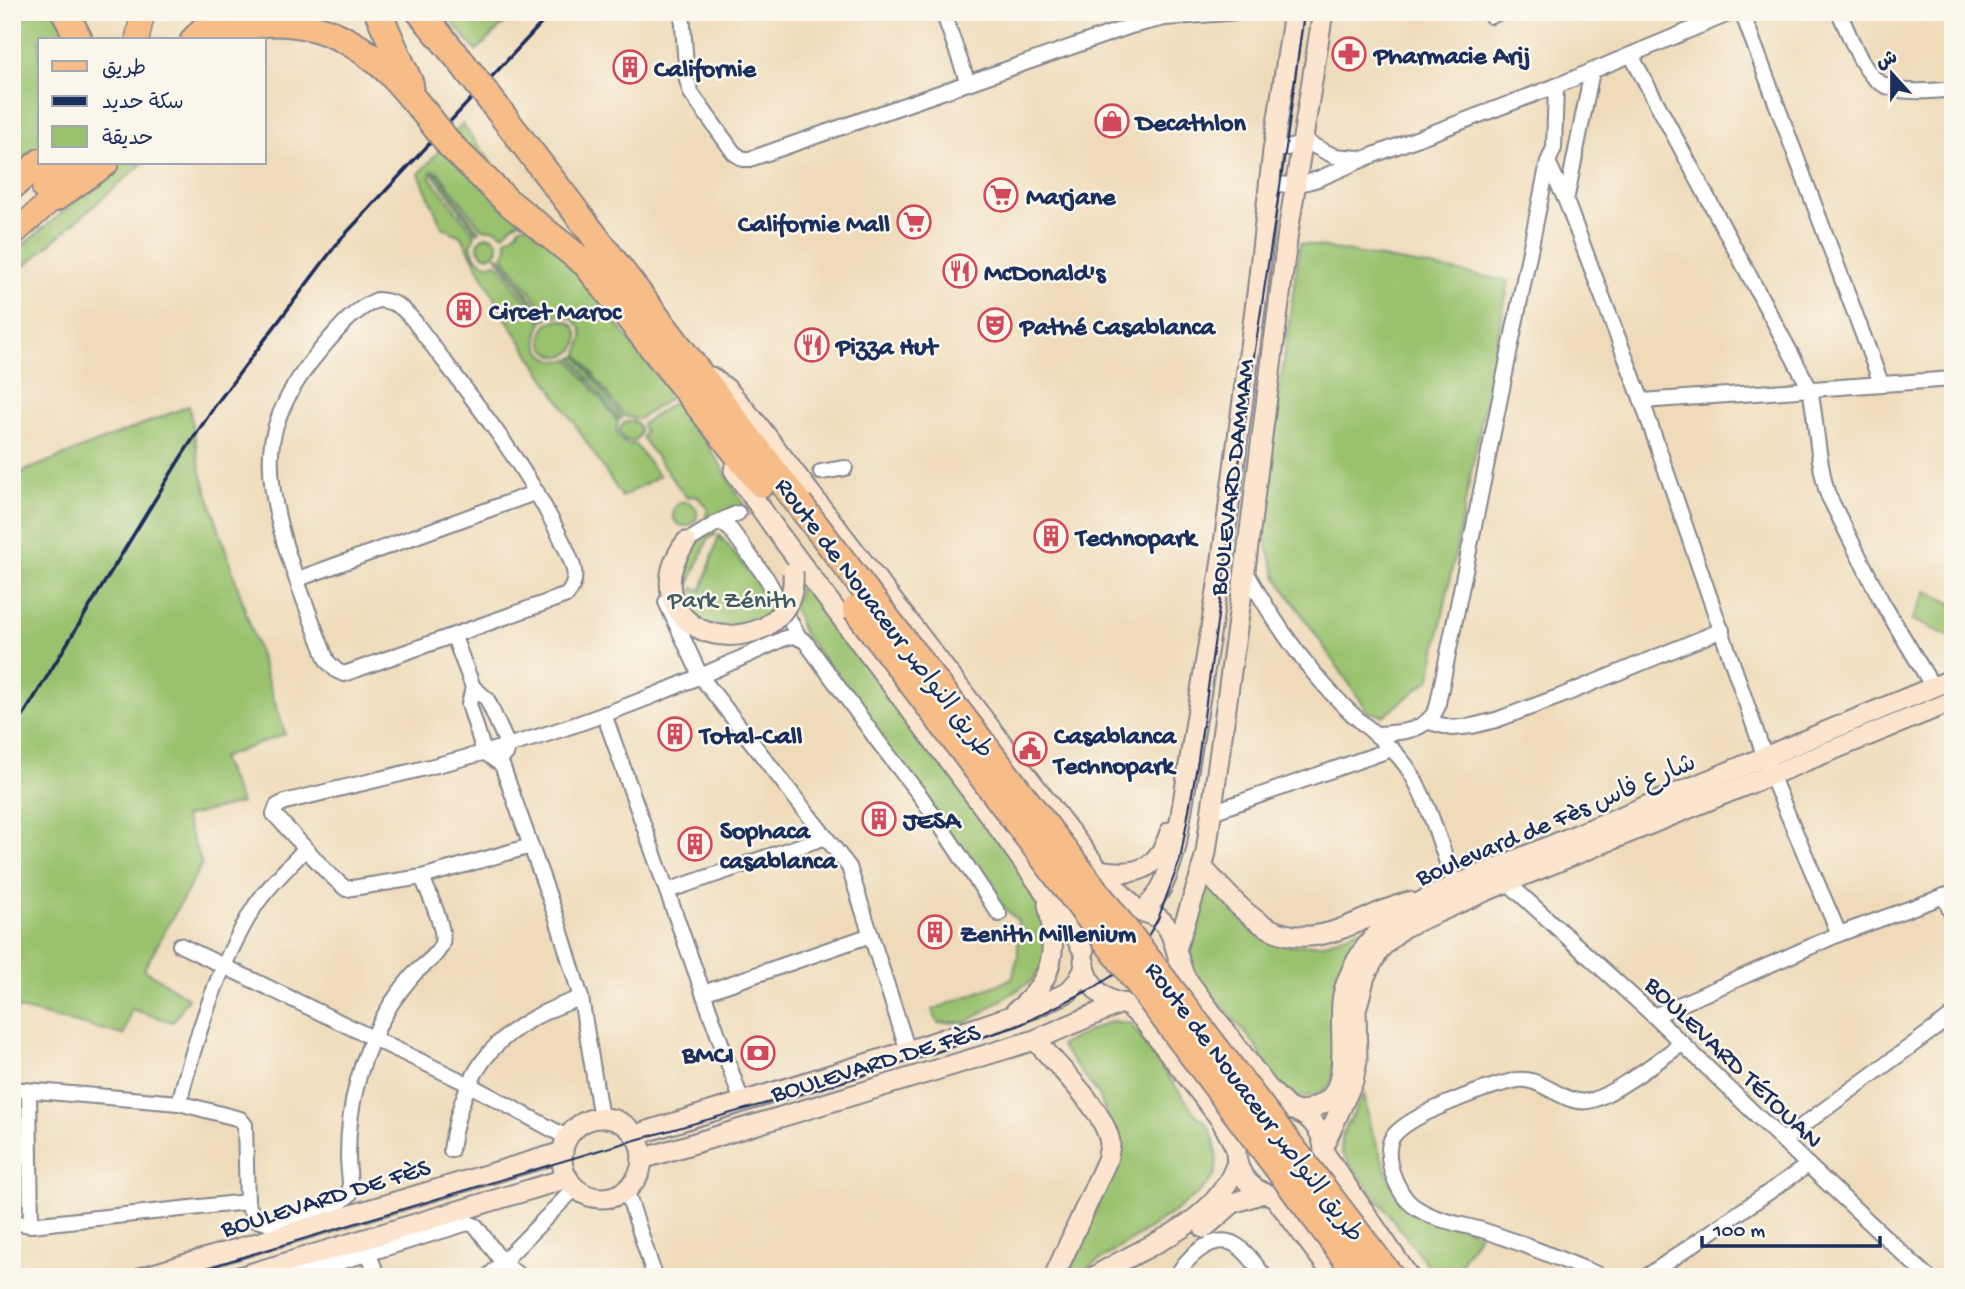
<svg xmlns="http://www.w3.org/2000/svg" width="1965" height="1289" font-family="'Gochi Hand','Playpen Sans Arabic',sans-serif">
  <rect width="100%" height="100%" fill="#fbf7ec"/>
  <filter id="ink" filterUnits="userSpaceOnUse"><feTurbulence type="fractalNoise" baseFrequency=".0143" numOctaves="2"/><feDisplacementMap in="SourceGraphic" scale="14" xChannelSelector="R" yChannelSelector="G"/><feConvolveMatrix kernelMatrix="1 2 1 2 8 2 1 2 1" color-interpolation-filters="sRGB"/></filter>
  <filter id="wash" filterUnits="userSpaceOnUse"><feTurbulence type="fractalNoise" baseFrequency=".00686" numOctaves="4" result="noise"/><feDisplacementMap in="SourceGraphic" scale="28" xChannelSelector="R" yChannelSelector="G"/><feGaussianBlur stdDeviation="1.57" result="paint"/><feColorMatrix in="noise" values="0 0 0 0 0 0 0 0 0 0 0 0 0 0 0 0 0 1.4 0 .05"/><feComposite in="paint" operator="in"/></filter>
  <g filter="url(#wash)">
    <rect width="100%" height="100%" fill="#efdbba"/>
    <!-- green -->
    <g fill="#9ac26e" stroke="#5a7866" stroke-width="2">
      <polygon points="12,12 58,12 71,40 40,40 40,149 12,174"/>
      <polygon points="444,12 516,12 476,51"/>
      <path d="M462,124l70,91 -18,9 -11,10 -9,-5h-12l-44,-57 -6,-1 -2,6 45,58 -4,10 4,12 11,7 11,-1 45,60c-13,21 3,44 28,36l48,63c-4,13 3,24 17,22l24,32 -37,21 -120,-185 -40,-75 -20,-10 -23,-53z"/>
      <polygon points="122,163 143,163 12,277 12,254"/>
      <polygon points="433,174 437,174 479,231 477,233"/>
      <path d="M536,220l137,176 -34,23 -15,-3 -46,-62 5,-18c-3,-17 -17,-24 -33,-19l-47,-60 4,-10 -1,-7 12,-9 1,-4z"/>
      <circle cx="488" cy="246" r="10"/>
      <polygon points="1300,243 1509,281 1431,675 1429,680 1384,716 1368,712 1365,707 1277,578 1261,525"/>
      <polygon points="496,256 499,256 547,319 544,321"/>
      <circle cx="560" cy="338" r="18"/>
      <polygon points="577,356 622,418 619,420 573,358"/>
      <polygon points="676,401 719,462 745,507 731,508 728,512 703,526 708,509 697,496 686,497 642,438 645,432 642,424"/>
      <polygon points="189,406 201,473 285,734 221,758 241,803 184,817 202,864 144,969 188,998 173,1022 131,1009 124,1035 16,1008 12,1036 12,476"/>
      <circle cx="630" cy="431" r="10"/>
      <circle cx="685" cy="514" r="12"/>
      <path d="M711,529l5,5 -8,5 -21,50 -7,1c-2,-31 9,-41 31,-61z"/>
      <polygon points="719,535 778,606 769,616 739,629 702,622 684,601 694,588 702,590"/>
      <polygon points="803,578 1046,896 1053,948 1033,980 967,1022 938,1023 932,1010 1012,979 1018,956 1018,921 991,894 803,632 793,607"/>
      <polygon points="1926,591 1953,604 1953,638 1912,620"/>
      <polygon points="1207,882 1255,926 1288,946 1324,944 1367,926 1342,968 1333,1001 1333,1081 1320,1094 1296,1098 1273,1081 1255,1044 1192,972 1191,925"/>
      <path d="M1110,1021l20,2 66,92c4,3 10,7 12,11 7,10 11,35 7,47 -6,23 -117,87 -142,104h-7l19,-39 34,-89 -20,-54 -39,-50z"/>
      <polygon points="1364,1094 1370,1126 1393,1188 1479,1235 1464,1257 1461,1265 1470,1277 1437,1277 1341,1152 1342,1135"/>
    </g>
  </g>
  <g filter="url(#ink)">
    <g fill="none" stroke-linecap="round" stroke-linejoin="round">
      <!-- street-tunnel -->
      <polyline stroke="#c5b9a8" stroke-width="14" stroke-dasharray="14 7" stroke-linecap="butt" points="738,513 821,472"/>
      <defs>
        <g id="street">
          <polyline points="682,12 687,80 691,93 734,153 743,159 750,159 1131,26 1165,18 1237,12"/>
          <polyline points="943,12 968,83"/>
          <polyline points="1742,12 1881,383"/>
          <path d="M1839,12c31,70 31,86 114,77"/>
          <polyline points="1491,16 1501,12"/>
          <path d="M1631,55l179,334c7,35 7,72 18,106l54,107 51,85"/>
          <polyline points="1273,151 1308,143 1334,156 1359,158"/>
          <polyline points="1548,162 1566,201 1642,401 1771,775 1839,934"/>
          <polyline points="1269,184 1296,185 1318,179 1371,156 1556,86 1733,12"/>
          <polyline points="1566,201 1592,71"/>
          <path d="M377,300c19,1 25,7 37,21 48,65 101,128 138,200 8,15 18,33 22,49 2,10 -1,17 -7,25l-223,79 -7,-3 -10,-10c-22,-61 -60,-144 -56,-209 2,-36 25,-73 47,-99 18,-21 33,-42 59,-53z"/>
          <polyline points="1642,401 1953,379"/>
          <polyline points="821,472 845,468"/>
          <polyline points="720,521 731,530 767,579 799,637"/>
          <polyline points="680,546 720,521 738,513"/>
          <path d="M1245,570c27,49 57,94 97,134 21,22 47,38 65,63 21,31 35,83 48,119"/>
          <polyline points="298,579 537,492"/>
          <polyline points="666,602 701,677 849,867 908,1051"/>
          <polyline points="454,637 473,687 487,699 508,746 506,754"/>
          <polyline points="473,687 469,704 484,752 502,765 557,919 581,998 601,1118"/>
          <polyline points="604,714 742,1102"/>
          <polyline points="1429,722 1452,728 1472,726 1496,720 1561,696 1722,630"/>
          <path d="M1375,734c25,-1 51,-2 62,-26l111,-546 6,-14 2,-62"/>
          <polyline points="1212,812 1392,749"/>
          <path d="M531,846l-109,31 -76,12 -19,-17 -53,-58 3,-8 8,-4c74,-19 149,-34 222,-56 96,-27 188,-66 278,-108l9,-2 11,5 75,103 42,54 77,116"/>
          <polyline points="1507,882 1654,1016 1808,1165 1928,1277"/>
          <polyline points="667,891 826,837"/>
          <polyline points="1944,896 1953,917"/>
          <polyline points="180,945 468,1084 568,1138"/>
          <polyline points="703,993 871,935"/>
          <polyline points="1654,1016 1839,934 1953,893"/>
          <path d="M12,1089l167,14 61,16 5,6 2,77 8,18 18,4 59,-15 18,-15c1,-13 -2,-25 -2,-38 0,-54 14,-105 43,-152 7,-10 15,-21 23,-30 9,-9 24,-18 28,-31 4,-14 -14,-51 -20,-66"/>
          <polyline points="29,1092 31,1225"/>
          <path d="M179,1103c17,-67 39,-137 76,-197 13,-20 34,-39 50,-57"/>
          <polyline points="1783,1140 1953,1015"/>
          <path d="M451,1150c12,-85 49,-126 130,-152"/>
          <polyline points="626,1189 655,1277"/>
          <polyline points="12,1222 31,1225 247,1202"/>
          <polyline points="365,1245 378,1277"/>
          <polyline points="291,1277 468,1223 476,1226 502,1262 521,1277"/>
          <polyline points="488,1277 576,1187"/>
          <path d="M1177,1277c4,-11 12,-19 21,-26 33,-24 47,0 67,26"/>
          <path d="M1604,1277c-39,-16 -79,-33 -119,-46 -22,-7 -51,-10 -70,-24 -11,-7 -19,-23 -23,-35 -3,-10 -5,-22 -1,-32 11,-24 96,-53 122,-59 30,-8 50,28 80,19 24,-8 67,-41 90,-57"/>
          <polyline points="1646,1277 1808,1165"/>
        </g>
        <g id="secondary">
          <polyline points="711,377 727,389 758,425 1099,870 1138,911"/>
          <polyline points="734,470 778,533 990,816 1072,930 1084,952"/>
          <path d="M686,542c-45,59 14,115 79,85"/>
          <path d="M1202,867c43,46 73,88 141,61 22,-8 43,-20 66,-26"/>
          <path d="M1099,870c37,7 59,0 71,-38"/>
          <path d="M1133,911c45,1 39,39 52,66l82,110 22,22"/>
          <path d="M1141,912c22,-17 28,-41 35,-66l45,-280 36,-272 16,-143 21,-139"/>
          <polyline points="1177,946 1200,877 1206,852 1245,570 1288,232 1323,12"/>
          <path d="M1084,961c8,58 80,56 94,1"/>
          <polyline points="1126,1004 1141,1017 1221,1120 1236,1148"/>
          <path d="M1016,1011c38,-29 42,-63 32,-107"/>
          <path d="M1035,1040c21,24 71,72 75,103 0,5 -2,12 -3,17l-53,117"/>
          <circle cx="1280" cy="1152" r="44"/>
          <path d="M1300,1113c10,-4 21,-7 29,-14 22,-20 8,-76 14,-104 2,-12 8,-24 14,-35 27,-47 78,-66 125,-86l471,-195"/>
          <circle cx="602" cy="1158" r="40"/>
          <polyline points="635,1135 908,1051 1035,1008 1068,992 1078,981 1085,968"/>
          <polyline points="1324,1145 1353,1081 1357,1061 1356,1010 1365,976 1380,949 1402,928 1488,890 1953,701"/>
          <polyline points="1325,1154 1409,1277"/>
          <polyline points="642,1159 1035,1040 1121,1003"/>
          <polyline points="1274,1196 1335,1277"/>
          <polyline points="1204,1228 1233,1203 1263,1193"/>
          <polyline points="143,1277 563,1152"/>
          <polyline points="239,1277 568,1178"/>
          <path d="M1094,1277c51,-33 122,-51 143,-115"/>
        </g>
        <g id="primary">
          <polyline points="137,40 143,12"/>
          <polyline points="44,189 72,163"/>
          <polyline points="12,235 67,186"/>
        </g>
        <g id="highway">
          <polyline points="65,12 79,40"/>
          <polyline points="378,12 410,84"/>
          <polyline points="420,12 463,64"/>
          <polyline points="194,40 220,12"/>
          <path d="M214,40c59,-35 126,-14 174,31 13,13 24,27 36,41"/>
          <polyline points="496,107 799,504"/>
          <polyline points="450,145 507,201 586,264 761,484"/>
          <polyline points="12,186 40,162"/>
          <polyline points="55,198 105,163"/>
        </g>
      </defs>
      <!-- street casing -->
      <use href="#street" stroke="#85858c" stroke-width="18"/>
      <!-- secondary casing -->
      <use href="#secondary" stroke="#85858c" stroke-width="23"/>
      <!-- primary casing -->
      <use href="#primary" stroke="#85858c" stroke-width="26"/>
      <!-- highway casing -->
      <use href="#highway" stroke="#85858c" stroke-width="30"/>
      <!-- street -->
      <use href="#street" stroke="#fff" stroke-width="14"/>
      <!-- secondary -->
      <use href="#secondary" stroke="#fce5cf" stroke-width="19"/>
      <!-- primary -->
      <use href="#primary" stroke="#f7bd88" stroke-width="23"/>
      <!-- highway -->
      <use href="#highway" stroke="#f7bd88" stroke-width="26"/>
      <!-- tram -->
      <polyline stroke="#1b2f5e" stroke-width="2" points="176,1277 600,1150 838,1083 1018,1026 1095,987 1132,963 1158,919 1180,860 1198,760 1254,356 1286,147 1304,12"/>
      <!-- rail -->
      <polyline stroke="#1b2f5e" stroke-width="3.5" points="12,734 181,457 214,407 339,241 552,12"/>
      <defs>
        <path id="secondary-bridge" d="M765,627c21,-14 30,-30 28,-55"/>
        <g id="highway-bridge">
          <polyline points="463,64 496,107"/>
          <polyline points="424,112 450,145"/>
          <polyline points="799,504 1391,1277"/>
          <polyline points="856,609 1360,1277"/>
        </g>
      </defs>
      <!-- secondary-bridge casing -->
      <use href="#secondary-bridge" stroke="#85858c" stroke-width="23" stroke-linecap="butt"/>
      <!-- highway-bridge casing -->
      <use href="#highway-bridge" stroke="#85858c" stroke-width="30" stroke-linecap="butt"/>
      <!-- secondary-bridge -->
      <use href="#secondary-bridge" stroke="#fce5cf" stroke-width="19"/>
      <!-- highway-bridge -->
      <use href="#highway-bridge" stroke="#f7bd88" stroke-width="26"/>
    </g>
  </g>
  <!-- icons -->
  <defs>
    <symbol id="pharmacy-ring" viewBox="-11 -11 22 22"><circle r="9.5" fill="#fbf7ec" stroke="#d1495b" stroke-width="1.5"/><path d="M-2-6h4v4h4v4h-4v4h-4v-4h-4v-4h4Z" fill="#d1495b"/></symbol>
    <symbol id="building-ring" viewBox="-11 -11 22 22"><circle r="9.5" fill="#fbf7ec" stroke="#d1495b" stroke-width="1.5"/><path d="M-4-6H4V6H1V3H-1V6H-4ZM-2.5-4.3h1.7v1.8h-1.7ZM.8-4.3h1.7v1.8H.8ZM-2.5-1h1.7V.8h-1.7ZM.8-1h1.7V.8H.8Z" fill="#d1495b"/></symbol>
    <symbol id="shop-ring" viewBox="-11 -11 22 22"><circle r="9.5" fill="#fbf7ec" stroke="#d1495b" stroke-width="1.5"/><path d="M-5-2.5h2.3a2.7 3.5 0 0 1 5.4 0H5L5.5 6h-11ZM-1.5-2.5h3a1.5 2.3 0 0 0-3 0Z" fill="#d1495b"/></symbol>
    <symbol id="supermarket-ring" viewBox="-11 -11 22 22"><circle r="9.5" fill="#fbf7ec" stroke="#d1495b" stroke-width="1.5"/><path d="M-6-5.5h2.5l.6 2H6L4.5 2H-2.5L-4.4-4H-6ZM-1.5 3.2a1.3 1.3 0 1 0 .1 0ZM3 3.2a1.3 1.3 0 1 0 .1 0Z" fill="#d1495b"/></symbol>
    <symbol id="restaurant-ring" viewBox="-11 -11 22 22"><circle r="9.5" fill="#fbf7ec" stroke="#d1495b" stroke-width="1.5"/><path d="M-5-6h1v4h1v-4h1v4h1v-4h1v5L-1.5 .5V6h-2V.5L-5-1ZM5-6V6H3V1.5H1.5Q1.5-4 5-6Z" fill="#d1495b"/></symbol>
    <symbol id="theatre-ring" viewBox="-11 -11 22 22"><circle r="9.5" fill="#fbf7ec" stroke="#d1495b" stroke-width="1.5"/><path d="M-5-5.5Q0-4 5-5.5V0Q5 5 0 6Q-5 5-5 0ZM-3.3-2.5H-1v1.5H-3.3ZM1-2.5H3.3v1.5H1ZM-2.8 1Q0 5.5 2.8 1Z" fill="#d1495b"/></symbol>
    <symbol id="civic-ring" viewBox="-11 -11 22 22"><circle r="9.5" fill="#fbf7ec" stroke="#d1495b" stroke-width="1.5"/><path d="M-.6-6.5H3V-4.5H.6V-3L4-1V1h2V6H-6V1h2V-1L-.6-3ZM-1.2 2.5V6h2.4V2.5Z" fill="#d1495b"/></symbol>
    <symbol id="bank-ring" viewBox="-11 -11 22 22"><circle r="9.5" fill="#fbf7ec" stroke="#d1495b" stroke-width="1.5"/><path d="M-6-4H6V4H-6ZM0-2.3a2.3 2.3 0 1 0 0 4.6a2.3 2.3 0 1 0 0-4.6Z" fill="#d1495b"/></symbol>
  </defs>
  <g fill-rule="evenodd">
    <use href="#pharmacy-ring" x="1330" y="35" width="38" height="38"/>
    <use href="#building-ring" x="611" y="48" width="38" height="38"/>
    <use href="#shop-ring" x="1093" y="102" width="38" height="38"/>
    <use href="#supermarket-ring" x="982" y="176" width="38" height="38"/>
    <use href="#supermarket-ring" x="895" y="203" width="38" height="38"/>
    <use href="#restaurant-ring" x="941" y="252" width="38" height="38"/>
    <use href="#building-ring" x="445" y="291" width="38" height="38"/>
    <use href="#theatre-ring" x="976" y="306" width="38" height="38"/>
    <use href="#restaurant-ring" x="793" y="326" width="38" height="38"/>
    <use href="#building-ring" x="1032" y="517" width="38" height="38"/>
    <use href="#building-ring" x="656" y="715" width="38" height="38"/>
    <use href="#civic-ring" x="1011" y="730" width="38" height="38"/>
    <use href="#building-ring" x="860" y="800" width="38" height="38"/>
    <use href="#building-ring" x="676" y="825" width="38" height="38"/>
    <use href="#building-ring" x="916" y="913" width="38" height="38"/>
    <use href="#bank-ring" x="739" y="1034" width="38" height="38"/>
  </g>
  <g text-anchor="middle" stroke-width="5" stroke-linejoin="round" paint-order="stroke">
    <!-- poi labels -->
    <g font-size="26" font-weight="bold" fill="#1b2f5e" stroke="#fbf7ec" text-anchor="start">
      <text x="1374" y="63">Pharmacie Arij</text>
      <text x="654" y="76">Californie</text>
      <text x="1136" y="130">Decathlon</text>
      <text x="1026" y="204">Marjane</text>
      <text x="890" y="231" text-anchor="end">Californie Mall</text>
      <text x="984" y="280">McDonald's</text>
      <text x="489" y="319">Circet Maroc</text>
      <text x="1020" y="334">Pathé Casablanca</text>
      <text x="836" y="354">Pizza Hut</text>
      <text x="1076" y="545">Technopark</text>
      <text x="700" y="743">Total-Call</text>
      <text x="1054" y="743">Casablanca<tspan x="1054" dy="30">Technopark</tspan></text>
      <text x="903" y="828">JESA</text>
      <text x="720" y="838">Sophaca<tspan x="720" dy="30">casablanca</tspan></text>
      <text x="960" y="941">Zenith Millenium</text>
      <text x="734" y="1062" text-anchor="end">BMCI</text>
    </g>
    <!-- street labels -->
    <g font-size="26" fill="#1b2f5e" stroke="#fbf7ec">
      <text transform="translate(1230 477) rotate(-83)" y="9">BOULEVARD DAMMAM</text>
      <text transform="translate(886 617) rotate(53)" y="9">Route de Nouaceur طريق النواصر</text>
      <text transform="translate(1555 818) rotate(-23)" y="9">Boulevard de Fès شارع فاس</text>
      <text transform="translate(875 1061) rotate(-17)" y="9">BOULEVARD DE FÈS</text>
      <text transform="translate(1735 1061) rotate(44)" y="9">BOULEVARD TÉTOUAN</text>
      <text transform="translate(1256 1101) rotate(53)" y="9">Route de Nouaceur طريق النواصر</text>
      <text transform="translate(325 1196) rotate(-17)" y="9">BOULEVARD DE FÈS</text>
    </g>
    <!-- park labels -->
    <g font-size="26" fill="#415b63" stroke="#fbf7ec">
      <text x="732" y="607">Park Zénith</text>
    </g>
  </g>
  <!-- margin -->
  <rect width="1965" height="1289" fill="none" stroke="#fbf7ec" stroke-width="42"/>
  <!-- legend -->
  <rect x="38" y="38" width="228" height="126" fill="#fbf7ec" stroke="#a1a7b3" stroke-width="2"/>
  <rect x="52" y="61" width="35" height="10" fill="#f7bd88" stroke="#a1a7b3" stroke-width="2"/>
  <text x="102" y="74" font-size="21" fill="#1b2f5e">طريق</text>
  <rect x="52" y="96" width="35" height="10" fill="#1b2f5e" stroke="#a1a7b3" stroke-width="2"/>
  <text x="102" y="108" font-size="21" fill="#1b2f5e">سكة حديد</text>
  <rect x="52" y="126" width="35" height="21" fill="#9ac26e" stroke="#a1a7b3" stroke-width="2"/>
  <text x="102" y="144" font-size="21" fill="#1b2f5e">حديقة</text>
  <!-- north arrow -->
  <g transform="translate(1892 74) rotate(339)" stroke="#fbf7ec" stroke-width="5" paint-order="stroke">
  <path d="M0-5L12 26L0 18L-12 26Z" fill="#1b2f5e"/>
  <text y="-10" font-size="19" font-weight="bold" text-anchor="middle" fill="#1b2f5e">ش</text>
  </g>
  <!-- scale -->
  <path d="M1702 1236v10h178v-10" fill="none" stroke="#1b2f5e" stroke-width="3.5"/>
  <text x="1713" y="1236" font-size="21" fill="#1b2f5e" stroke="#fbf7ec" stroke-width="5" paint-order="stroke">100 m</text>
</svg>
